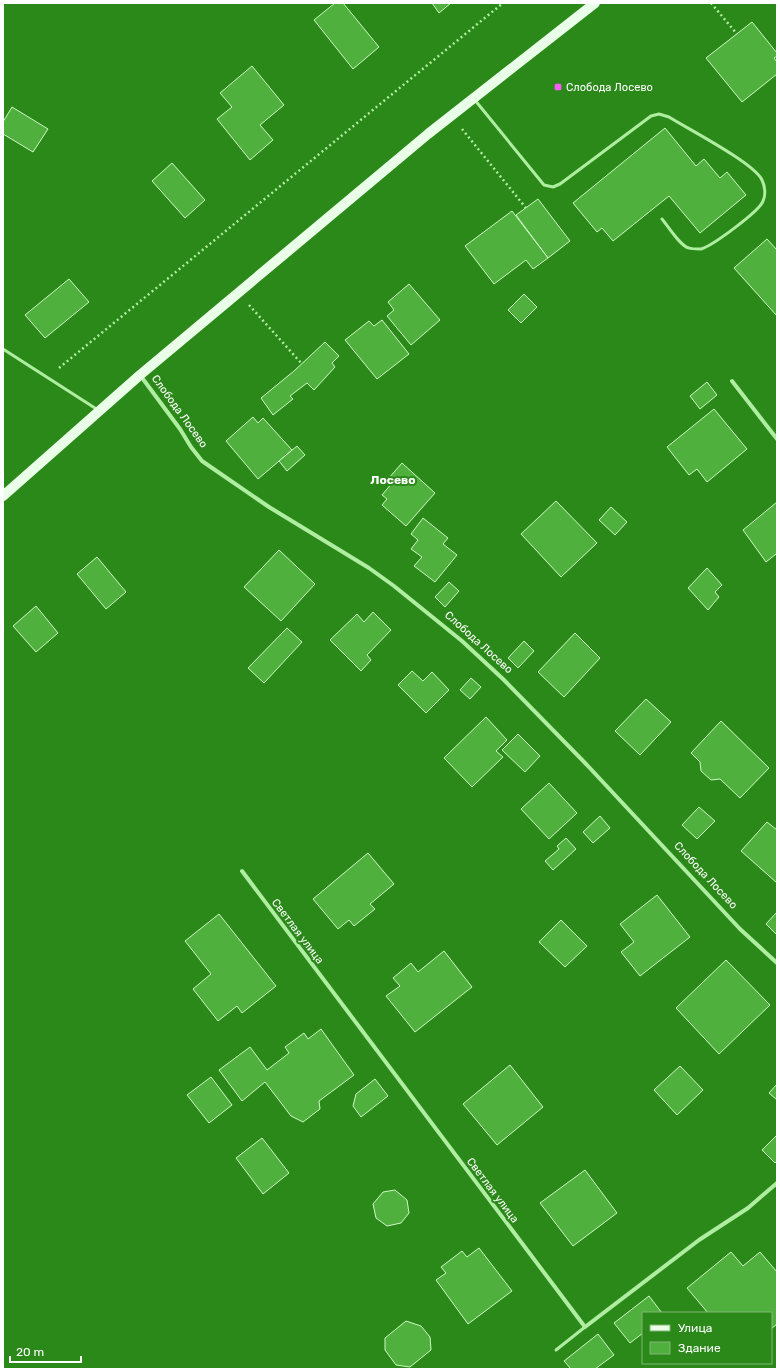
<svg xmlns="http://www.w3.org/2000/svg" width="780" height="1372" font-family="Rubik,sans-serif">
  <rect width="100%" height="100%" fill="#2b8919"/>
  <!-- building -->
  <g fill="#50b03d" stroke="#d0fac7">
    <polygon points="335,3 343,3 379,47 353,69 314,20"/>
    <polygon points="432,3 451,3 439,13"/>
    <polygon points="752,22 777,53 777,56 774,58 777,62 777,74 742,102 706,58"/>
    <polygon points="252,66 284,105 260,125 273,140 250,160 217,119 232,107 220,93"/>
    <polygon points="12,107 48,129 33,152 3,134 3,122"/>
    <polygon points="665,128 696,166 704,159 720,178 727,172 746,195 700,233 669,196 613,241 602,228 597,232 573,203"/>
    <polygon points="172,163 205,200 185,218 152,181"/>
    <polygon points="538,199 570,241 548,258 516,215"/>
    <polygon points="512,211 548,258 533,269 526,260 494,284 465,246"/>
    <polygon points="767,239 777,250 777,316 734,268"/>
    <polygon points="69,279 89,302 45,338 25,315"/>
    <polygon points="409,284 440,320 411,345 387,316 394,310 388,302"/>
    <polygon points="524,294 537,307 521,323 508,310"/>
    <polygon points="382,320 409,354 377,379 345,340 369,321 374,326"/>
    <polygon points="325,342 339,356 332,363 335,367 314,390 307,383 290,396 293,399 273,415 261,398 294,371"/>
    <polygon points="707,382 717,395 700,409 690,396"/>
    <polygon points="714,409 747,449 707,482 697,469 689,475 667,447"/>
    <polygon points="253,417 258,423 263,418 292,450 258,479 226,441"/>
    <polygon points="297,446 305,455 287,471 279,461"/>
    <polygon points="402,463 435,493 406,526 382,505 387,499 382,495 392,483 388,479"/>
    <polygon points="556,501 597,543 561,577 521,534"/>
    <polygon points="777,502 777,556 776,554 766,562 743,530"/>
    <polygon points="611,507 627,522 615,535 599,520"/>
    <polygon points="423,518 448,538 443,544 457,555 435,582 414,566 422,557 411,549 418,540 411,534"/>
    <polygon points="279,550 315,584 281,621 244,587"/>
    <polygon points="97,557 126,592 106,609 77,574"/>
    <polygon points="707,568 722,585 715,592 719,597 708,610 688,588"/>
    <polygon points="449,582 459,591 445,607 435,597"/>
    <polygon points="36,606 58,633 36,652 13,626"/>
    <polygon points="373,612 391,630 367,655 371,660 361,671 330,640 357,614 364,622"/>
    <polygon points="287,628 302,642 264,683 248,668"/>
    <polygon points="575,633 600,658 564,697 538,672"/>
    <polygon points="524,641 534,651 518,668 508,658"/>
    <polygon points="412,671 423,681 432,672 449,690 426,713 398,685"/>
    <polygon points="471,678 481,687 470,699 460,690"/>
    <polygon points="646,699 671,722 640,755 615,731"/>
    <polygon points="486,717 507,740 496,751 503,757 472,787 444,758"/>
    <polygon points="721,721 769,768 740,798 720,779 711,780 701,771 700,762 691,753"/>
    <polygon points="518,734 540,756 525,772 502,750"/>
    <polygon points="549,783 577,813 549,839 521,809"/>
    <polygon points="699,807 715,821 697,839 682,825"/>
    <polygon points="600,816 610,828 593,843 583,832"/>
    <polygon points="767,822 777,830 777,883 741,851"/>
    <polygon points="566,838 576,849 553,870 545,861 559,849 557,846"/>
    <polygon points="368,853 394,884 370,904 375,909 354,926 349,920 338,929 313,899"/>
    <polygon points="657,895 690,937 640,976 621,952 634,942 620,924"/>
    <polygon points="777,912 777,935 766,924"/>
    <polygon points="219,914 276,986 242,1013 237,1006 218,1021 193,989 211,974 185,941"/>
    <polygon points="561,920 587,946 565,967 539,942"/>
    <polygon points="444,951 472,987 415,1032 386,996 400,986 393,978 411,963 418,972"/>
    <polygon points="726,960 770,1005 719,1054 676,1008"/>
    <polygon points="321,1029 354,1075 319,1101 320,1109 303,1122 291,1116 265,1082 242,1101 219,1070 250,1047 267,1070 289,1053 285,1047 304,1033 308,1039"/>
    <polygon points="510,1065 543,1107 497,1145 463,1104"/>
    <polygon points="680,1066 703,1090 677,1115 654,1090"/>
    <polygon points="211,1077 232,1105 209,1123 187,1095"/>
    <polygon points="375,1079 388,1096 361,1117 353,1106 356,1094"/>
    <polygon points="777,1084 777,1100 769,1093"/>
    <polygon points="777,1135 777,1161 775,1163 762,1150"/>
    <polygon points="262,1138 289,1173 263,1194 236,1158"/>
    <polygon points="585,1170 617,1213 573,1246 540,1203"/>
    <polygon points="395,1190 407,1200 409,1213 401,1223 387,1226 376,1218 373,1204 383,1192"/>
    <polygon points="479,1248 512,1291 468,1324 436,1280 446,1273 441,1267 462,1251 467,1257"/>
    <polygon points="731,1252 743,1266 760,1252 777,1272 777,1324 771,1329 771,1313 708,1313 687,1288"/>
    <polygon points="649,1296 662,1313 643,1313 643,1333 630,1343 614,1323"/>
    <polygon points="406,1321 421,1326 430,1337 431,1350 410,1367 396,1365 385,1350 385,1338"/>
    <polygon points="598,1334 614,1355 595,1369 571,1369 564,1361"/>
  </g>
  <g fill="none" stroke-linecap="round" stroke-linejoin="round">
    <!-- path -->
    <g stroke="#afeda1" stroke-width="2.5" stroke-dasharray="2 3" stroke-linecap="butt">
      <polyline points="711,3 737,34"/>
      <polyline points="462,129 526,208"/>
      <polyline points="249,305 302,364"/>
      <polyline points="59,368 503,3"/>
    </g>
    <!-- service -->
    <g stroke="#afeda1" stroke-width="3">
      <path d="M474,99l70,86 9,2 7,-3 91,-68 8,-2 10,3c19,12 85,46 93,63 3,6 4,15 1,21 -3,10 -51,45 -62,48 -3,0 -10,0 -12,-1 -9,-2 -21,-22 -27,-29"/>
      <polyline points="3,349 98,410"/>
      <polyline points="556,1350 585,1327"/>
    </g>
    <!-- minor -->
    <g stroke="#afeda1" stroke-width="4">
      <polyline points="140,375 180,429 191,447 202,461 269,507 369,568 394,586 462,641 503,679 587,765 740,929 777,963"/>
      <polyline points="732,381 777,439"/>
      <polyline points="242,871 585,1327 699,1240 748,1208 777,1183"/>
    </g>
    <!-- primary -->
    <polyline stroke="#eaffe7" stroke-width="10" points="3,496 140,375 428,134 595,3"/>
  </g>
  <!-- markers -->
  <rect fill="#fd5dff" stroke="#2b8919" stroke-width="1.5" x="554" y="83" width="8" height="8" rx="2"/>
  <g text-anchor="middle" stroke-width="4" stroke-linejoin="round" paint-order="stroke">
    <!-- poi labels -->
    <g font-size="11" fill="#fff" stroke="#2b8919" text-anchor="start">
      <text x="566" y="91">Слобода Лосево</text>
    </g>
    <!-- street labels -->
    <g font-size="11" fill="#fff" stroke="#2b8919">
      <text transform="translate(180 411) rotate(54)" y="4">Слобода Лосево</text>
      <text transform="translate(479 642) rotate(42)" y="4">Слобода Лосево</text>
      <text transform="translate(706 875) rotate(47)" y="4">Слобода Лосево</text>
      <text transform="translate(298 931) rotate(53)" y="4">Светлая улица</text>
      <text transform="translate(493 1190) rotate(53)" y="4">Светлая улица</text>
    </g>
    <!-- neighbourhood labels -->
    <g font-size="12" font-weight="bold" fill="#fff" stroke="#2b8919">
      <text x="393" y="484">Лосево</text>
    </g>
  </g>
  <!-- border -->
  <rect width="780" height="1372" fill="none" stroke="#ffffff" stroke-width="8"/>
  <!-- legend -->
  <rect x="642" y="1312" width="130" height="52" fill="#2b8919" stroke="#80b875"/>
  <rect x="650" y="1325" width="20" height="6" fill="#eaffe7" stroke="#80b875"/>
  <text x="678" y="1332" font-size="12" fill="#ffffff">Улица</text>
  <rect x="650" y="1342" width="20" height="12" fill="#50b03d" stroke="#80b875"/>
  <text x="678" y="1352" font-size="12" fill="#ffffff">Здание</text>
  <!-- scale -->
  <path d="M10 1356v6h71v-6" fill="none" stroke="#ffffff" stroke-width="2"/>
  <text x="16" y="1356" font-size="12" fill="#ffffff" stroke="#2b8919" stroke-width="3" paint-order="stroke">20 m</text>
</svg>
